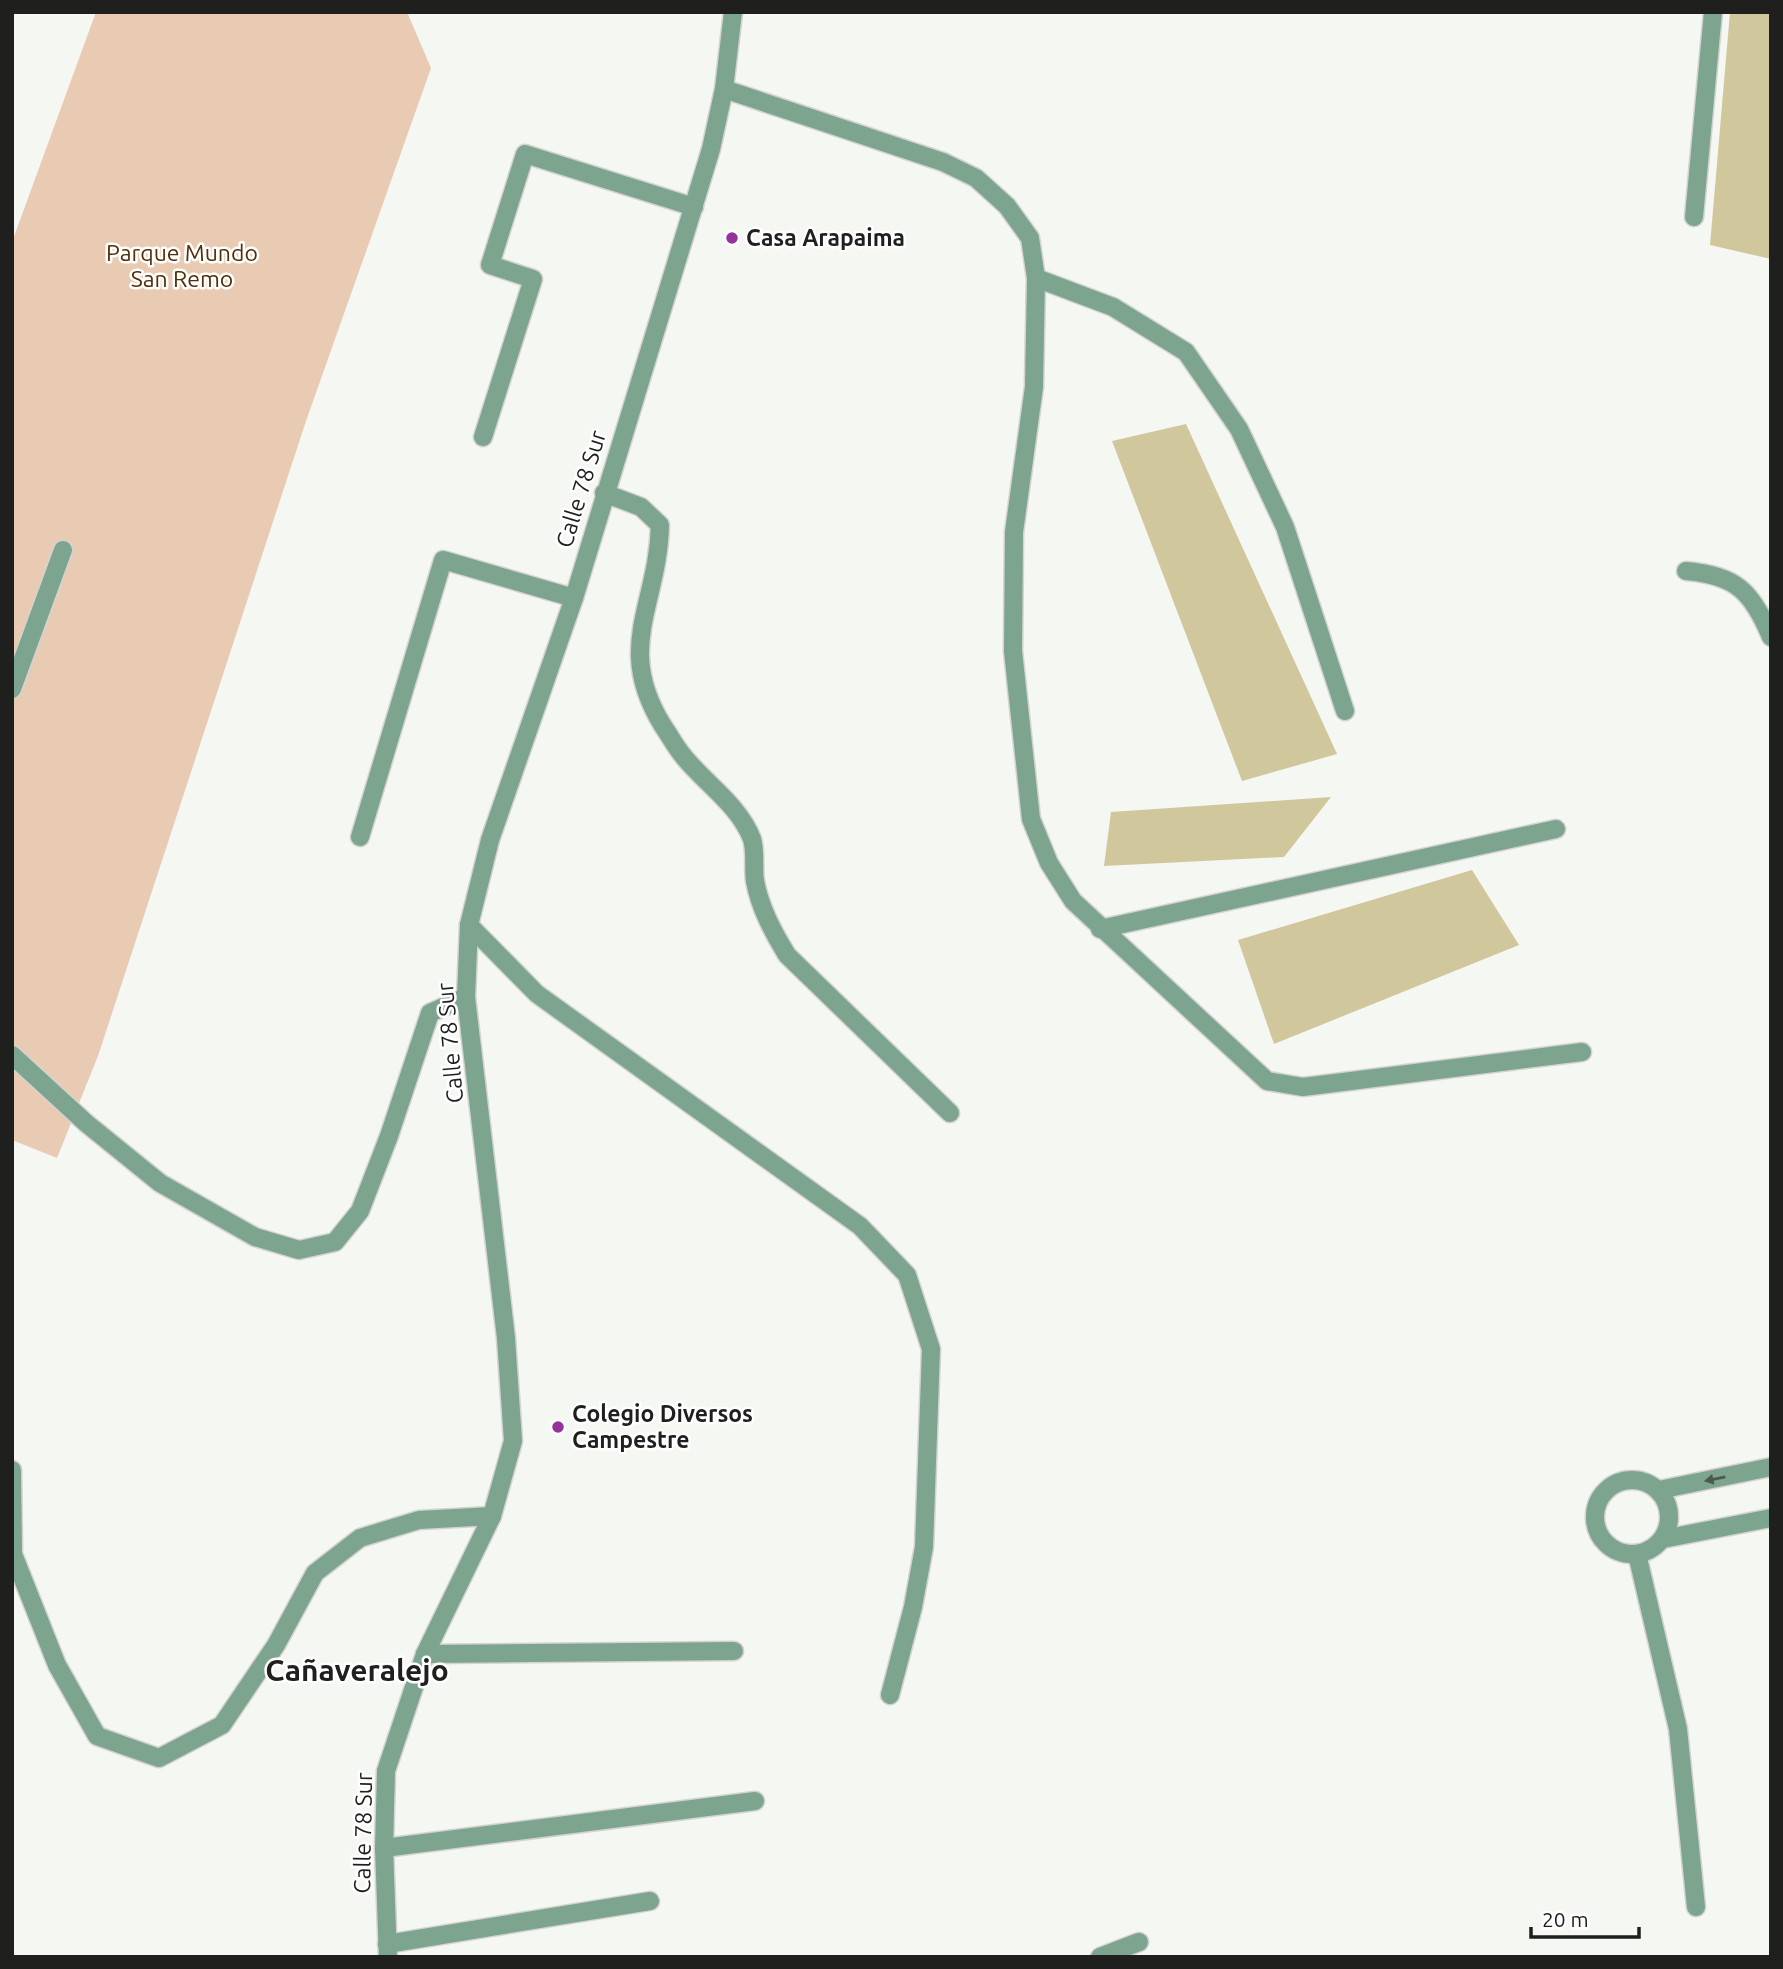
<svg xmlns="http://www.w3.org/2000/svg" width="1783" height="1969" font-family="Ubuntu,sans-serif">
  <rect width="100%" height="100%" fill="#f5f7f3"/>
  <!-- green -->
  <polygon fill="#e8cbb2" points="96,12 407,12 431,68 306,421 98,1056 57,1158 12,1140 12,242"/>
  <!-- building -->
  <g fill="#d1c79d">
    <polygon points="1730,12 1771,12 1771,259 1710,245"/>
    <polygon points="1186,424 1337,754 1242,781 1112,441"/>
    <polygon points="1331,797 1284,857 1104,866 1111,812"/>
    <polygon points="1472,870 1519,945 1274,1044 1238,940"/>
  </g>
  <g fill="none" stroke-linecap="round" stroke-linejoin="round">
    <defs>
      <g id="lane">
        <polyline points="483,437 533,279 490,265 525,154 694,207"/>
        <path d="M1686,571c49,4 66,20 85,66"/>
        <polyline points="12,689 63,550"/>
        <polyline points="360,837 443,560 574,598"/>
        <polyline points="12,1055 86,1123 160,1183 255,1237 299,1250 335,1242 360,1211 389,1136 430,1013 466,997"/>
        <polyline points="12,1470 13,1554 57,1665 97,1736 159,1758 222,1725 276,1645 315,1573 360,1538 419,1520 492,1516"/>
        <polyline points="425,1654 734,1651"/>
        <polyline points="384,1848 755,1801"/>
        <polyline points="387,1944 650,1901"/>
      </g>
      <g id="street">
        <polyline points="724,89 943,162 976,178 1007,206 1030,238 1036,278 1034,387 1014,532 1013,651 1031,819 1049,863 1073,901 1267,1081 1303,1087 1582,1052"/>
        <polyline points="1694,217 1713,12"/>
        <polyline points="1036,278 1113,307 1186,352 1239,429 1285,527 1345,711"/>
        <path d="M604,493l37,14 19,18c-2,81 -46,122 3,201 7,10 13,22 21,31 22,27 55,48 68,82 4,13 1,29 3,42 5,27 18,51 32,74l163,158"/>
        <polyline points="469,925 537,994 860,1226 907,1275 931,1349 924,1547 913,1607 890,1695"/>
        <polyline points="1100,929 1556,829"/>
        <circle cx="1632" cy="1517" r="37"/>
        <polyline points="1659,1490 1771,1467"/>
        <polyline points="1663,1539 1771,1518"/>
        <polyline points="1637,1554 1678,1729 1696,1907"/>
        <polyline points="388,1957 384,1848 386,1771 425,1654 492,1516 513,1441 506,1338 466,997 469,925 490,840 574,598 711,149 724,89 733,12"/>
        <polyline points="1100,1957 1139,1942"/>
      </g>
    </defs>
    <!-- lane casing -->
    <use href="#lane" stroke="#d3d4d1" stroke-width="21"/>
    <!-- street casing -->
    <use href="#street" stroke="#d3d4d1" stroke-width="21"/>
    <!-- lane -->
    <use href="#lane" stroke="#7da48f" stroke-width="18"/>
    <!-- street -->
    <use href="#street" stroke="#7da48f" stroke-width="18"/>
  </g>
  <!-- one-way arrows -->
  <defs><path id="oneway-solid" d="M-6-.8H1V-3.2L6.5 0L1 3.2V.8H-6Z" transform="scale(1.75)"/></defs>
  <use fill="#495b51" href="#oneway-solid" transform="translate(1715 1479) rotate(168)"/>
  <!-- markers -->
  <g fill="#94339b" stroke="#fff" stroke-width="2.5">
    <circle cx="732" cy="238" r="7"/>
    <circle cx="558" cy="1427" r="7"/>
  </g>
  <g text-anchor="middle" stroke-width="5" stroke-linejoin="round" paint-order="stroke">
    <!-- poi labels -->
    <g font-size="23" font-weight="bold" fill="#1f1f1e" stroke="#fff" text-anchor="start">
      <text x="746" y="246">Casa Arapaima</text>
      <text x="572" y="1422">Colegio Diversos<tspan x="572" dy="26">Campestre</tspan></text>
    </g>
    <!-- park labels -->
    <g font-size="23" fill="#512f09" stroke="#fff">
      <text x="182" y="261">Parque Mundo<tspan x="182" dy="26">San Remo</tspan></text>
    </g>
    <!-- street labels -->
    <g font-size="23" fill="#1f1f1e" stroke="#fff">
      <text transform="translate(581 489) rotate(-73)" y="8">Calle 78 Sur</text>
      <text transform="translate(450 1043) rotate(-95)" y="8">Calle 78 Sur</text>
      <text transform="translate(363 1833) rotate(-89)" y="8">Calle 78 Sur</text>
    </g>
    <!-- district labels -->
    <g font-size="30" font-weight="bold" fill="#1f1f1e" stroke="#fff">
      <text x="357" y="1681">Cañaveralejo</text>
    </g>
  </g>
  <!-- border -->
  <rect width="1783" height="1969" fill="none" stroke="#1f1f1e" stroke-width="28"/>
  <!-- scale -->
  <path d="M1531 1927v10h108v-10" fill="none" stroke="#1f1f1e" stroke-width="3.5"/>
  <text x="1542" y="1927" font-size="21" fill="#1f1f1e" stroke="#ffffff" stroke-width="5" paint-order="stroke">20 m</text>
</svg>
